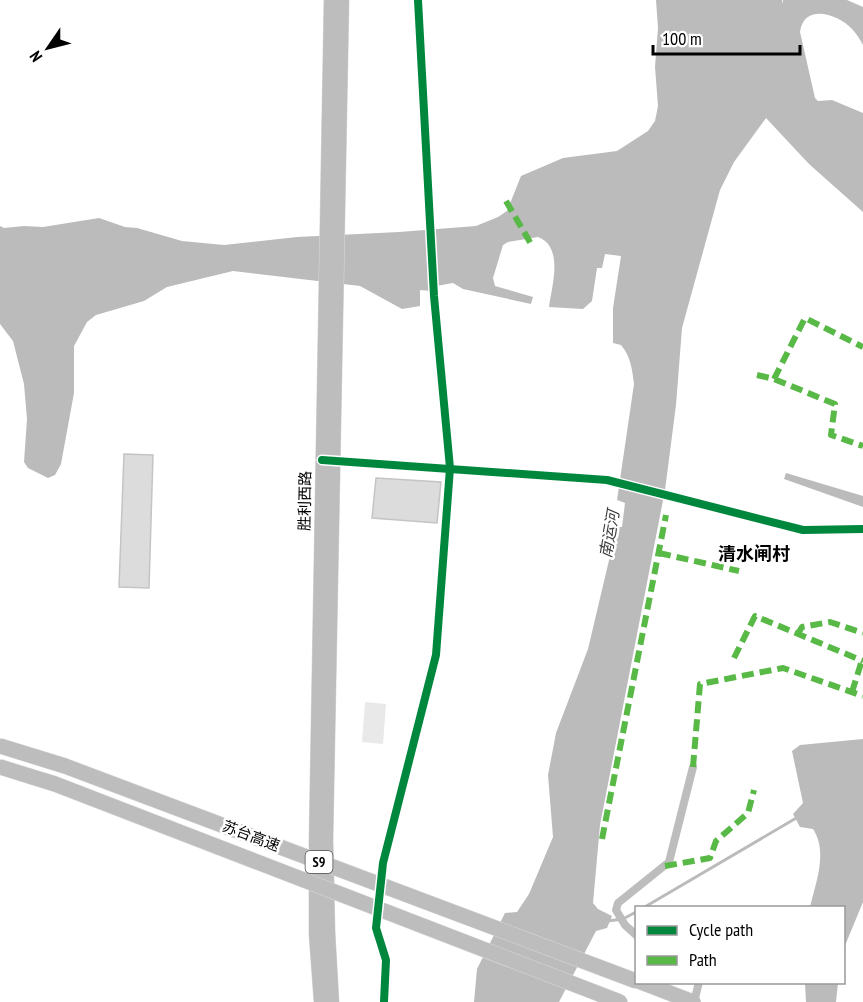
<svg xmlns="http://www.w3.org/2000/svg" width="863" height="1002" font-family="'PT Sans Narrow','Noto Sans SC',sans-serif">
  <rect width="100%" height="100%" fill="#fff"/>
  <!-- green -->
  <polygon fill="#e9e9e9" points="365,702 386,704 383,744 362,742"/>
  <!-- water -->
  <g fill="#bbb">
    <path d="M656,0h126v4l1,-4h64l16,7v38c-3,-5 -6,-11 -11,-16 -14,-15 -48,-26 -52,3l15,66 3,3 14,-1 31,13v99l-54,-48 -43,-46 -32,44 -14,28 -38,138 -6,77 -11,85 -65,335 -7,78 5,6 14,7 -5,12 -11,3 -37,71h-85l3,-33 28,-56 12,-1 12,-18 24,-57 -5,-62 8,-42 32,-84 22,-93 4,-29h8l3,-24 -8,-3 17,-116c-2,-15 -3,-27 -13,-39l-8,-2v-35l8,-52 -16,-2 -3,14h-5l-5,33 -9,8 -34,-2c3,-22 15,-60 -11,-70l-30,5 -5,3 -10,33 2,8 38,11 -2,7 -68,-15 -10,-6 -22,4v4l-11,-1v16l-18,3 -42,-23 -127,-15 -66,16 -23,14 -48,14 -9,7 -13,24v47l-13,71 -6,11 -7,3 -20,-10 -4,-6 3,-43 -3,-35 -11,-43 -13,-17v-98l4,2 20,-2 19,1 56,-9 26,9 12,1 45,13 42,4 73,-8 102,-5 77,-6 22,-9 9,-6 14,-35 42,-18 54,-7 31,-20 7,-10 3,-15 -3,-39 3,-39z"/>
    <polygon points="786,473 863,496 863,507 784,479"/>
    <path d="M863,739v163l-19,46v-40l-34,-1c6,-25 18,-55 3,-78l-13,-2 -7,-13 10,-11 -11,-52 8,-6z"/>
    <polygon points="805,983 838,983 836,1002 806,1002"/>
  </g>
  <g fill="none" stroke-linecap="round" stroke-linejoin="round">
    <!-- stream -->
    <g stroke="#bbb" stroke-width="3">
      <polyline points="643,908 798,817"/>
      <polyline points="608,921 623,919 636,912"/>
    </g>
  </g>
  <!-- building -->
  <g fill="#dcdcdc" stroke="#c4c4c4" stroke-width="1.5">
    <polygon points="124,454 153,455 149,588 119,587"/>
    <polygon points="376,478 441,482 437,523 372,518"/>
  </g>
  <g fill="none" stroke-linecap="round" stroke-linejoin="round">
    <defs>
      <g id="primary">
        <polyline points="321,1002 316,934 316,841 331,0"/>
        <polyline points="332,1002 328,932 326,840 342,0"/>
      </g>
      <polyline id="highway" points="641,982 693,1002"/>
    </defs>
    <!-- primary casing -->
    <use href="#primary" stroke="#dbdbdb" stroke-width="15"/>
    <!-- highway casing -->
    <use href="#highway" stroke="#dbdbdb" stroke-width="16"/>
    <!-- street -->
    <g stroke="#bdbdbd" stroke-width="8">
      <polyline points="331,460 607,480 803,530 863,529"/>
      <polyline points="636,935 625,925 616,910 618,903 669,862 693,767"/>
      <polyline points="384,1002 386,960 376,928 383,863 436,655 450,468 434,296 418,0"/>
      <polyline points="694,1002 699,982"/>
    </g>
    <!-- primary -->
    <use href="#primary" stroke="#bdbdbd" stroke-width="14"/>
    <!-- highway -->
    <use href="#highway" stroke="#bdbdbd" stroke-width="15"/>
    <defs>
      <g id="highway-bridge">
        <polyline points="0,746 65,766 636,981"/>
        <polyline points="0,767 55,784 620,1002"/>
      </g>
    </defs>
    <!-- highway-bridge casing -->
    <use href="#highway-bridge" stroke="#dbdbdb" stroke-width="16" stroke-linecap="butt"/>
    <!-- highway-bridge -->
    <use href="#highway-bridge" stroke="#bdbdbd" stroke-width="15"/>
    <!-- quiet -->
    <g stroke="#58b947" stroke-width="6" stroke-dasharray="12 6" stroke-linecap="butt">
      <polyline points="506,201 531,244"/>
      <polyline points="757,375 774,379 835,404 831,435 863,446"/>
      <polyline points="774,379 805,318 863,347"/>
      <polyline points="659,553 739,571"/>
      <polyline points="797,635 802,627 830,622 863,633"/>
      <polyline points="734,658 755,616 863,661"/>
      <polyline points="852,692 862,660"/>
      <polyline points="693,767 700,684 783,668 863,696"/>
      <polyline points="602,839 666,515"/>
      <polyline points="665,866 710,858 716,841 748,813 754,790"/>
    </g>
    <defs>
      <g id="cycleway">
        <polyline points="322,460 607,480 803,530 863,529"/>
        <polyline points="384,1002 386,960 376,928 383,863 436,655 450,468 434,296 418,0"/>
      </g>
    </defs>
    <!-- cycleway casing -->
    <use href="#cycleway" stroke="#fff" stroke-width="11"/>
    <!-- cycleway -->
    <use href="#cycleway" stroke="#00873e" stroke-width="8"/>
  </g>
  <g text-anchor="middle" stroke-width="5" stroke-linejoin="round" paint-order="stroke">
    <!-- shield labels -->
    <rect fill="#fff" stroke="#4c4c4c" stroke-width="1.5" x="305.5" y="851" width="27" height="22" rx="4.5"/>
    <g font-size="14" font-weight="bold" fill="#000">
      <text x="319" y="867">S9</text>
    </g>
    <!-- street labels -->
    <g font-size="15" fill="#000" stroke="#fff">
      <text transform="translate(305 501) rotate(-89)" y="5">胜利西路</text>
      <text transform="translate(251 836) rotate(21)" y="5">苏台高速</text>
    </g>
    <!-- water labels -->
    <g font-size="16" font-style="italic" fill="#3f3f3f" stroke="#fff">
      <text transform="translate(609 534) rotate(-80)" y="6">南运河</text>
    </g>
    <!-- quarter labels -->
    <g font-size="18" font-weight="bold" fill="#000" stroke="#fff">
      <text x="754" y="560">清水闸村</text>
    </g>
  </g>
  <!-- legend -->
  <rect x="635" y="906" width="210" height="78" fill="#ffffff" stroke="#999999" stroke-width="1.5"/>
  <rect x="647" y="926" width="30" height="9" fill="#00873e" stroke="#999999" stroke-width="1.5"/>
  <text x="689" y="936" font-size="18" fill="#000000">Cycle path</text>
  <rect x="647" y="956" width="30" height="9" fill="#58b947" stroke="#999999" stroke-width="1.5"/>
  <text x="689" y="966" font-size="18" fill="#000000">Path</text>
  <!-- north arrow -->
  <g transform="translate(48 48) rotate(235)" stroke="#ffffff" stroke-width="4.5" paint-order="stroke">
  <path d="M0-4.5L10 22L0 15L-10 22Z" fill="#000000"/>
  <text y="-9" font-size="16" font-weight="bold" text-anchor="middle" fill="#000000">N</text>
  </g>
  <!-- scale -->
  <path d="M653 45v9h147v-9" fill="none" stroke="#000000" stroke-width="3"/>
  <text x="662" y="45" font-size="18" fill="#000000" stroke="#ffffff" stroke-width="4.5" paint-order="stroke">100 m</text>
</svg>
